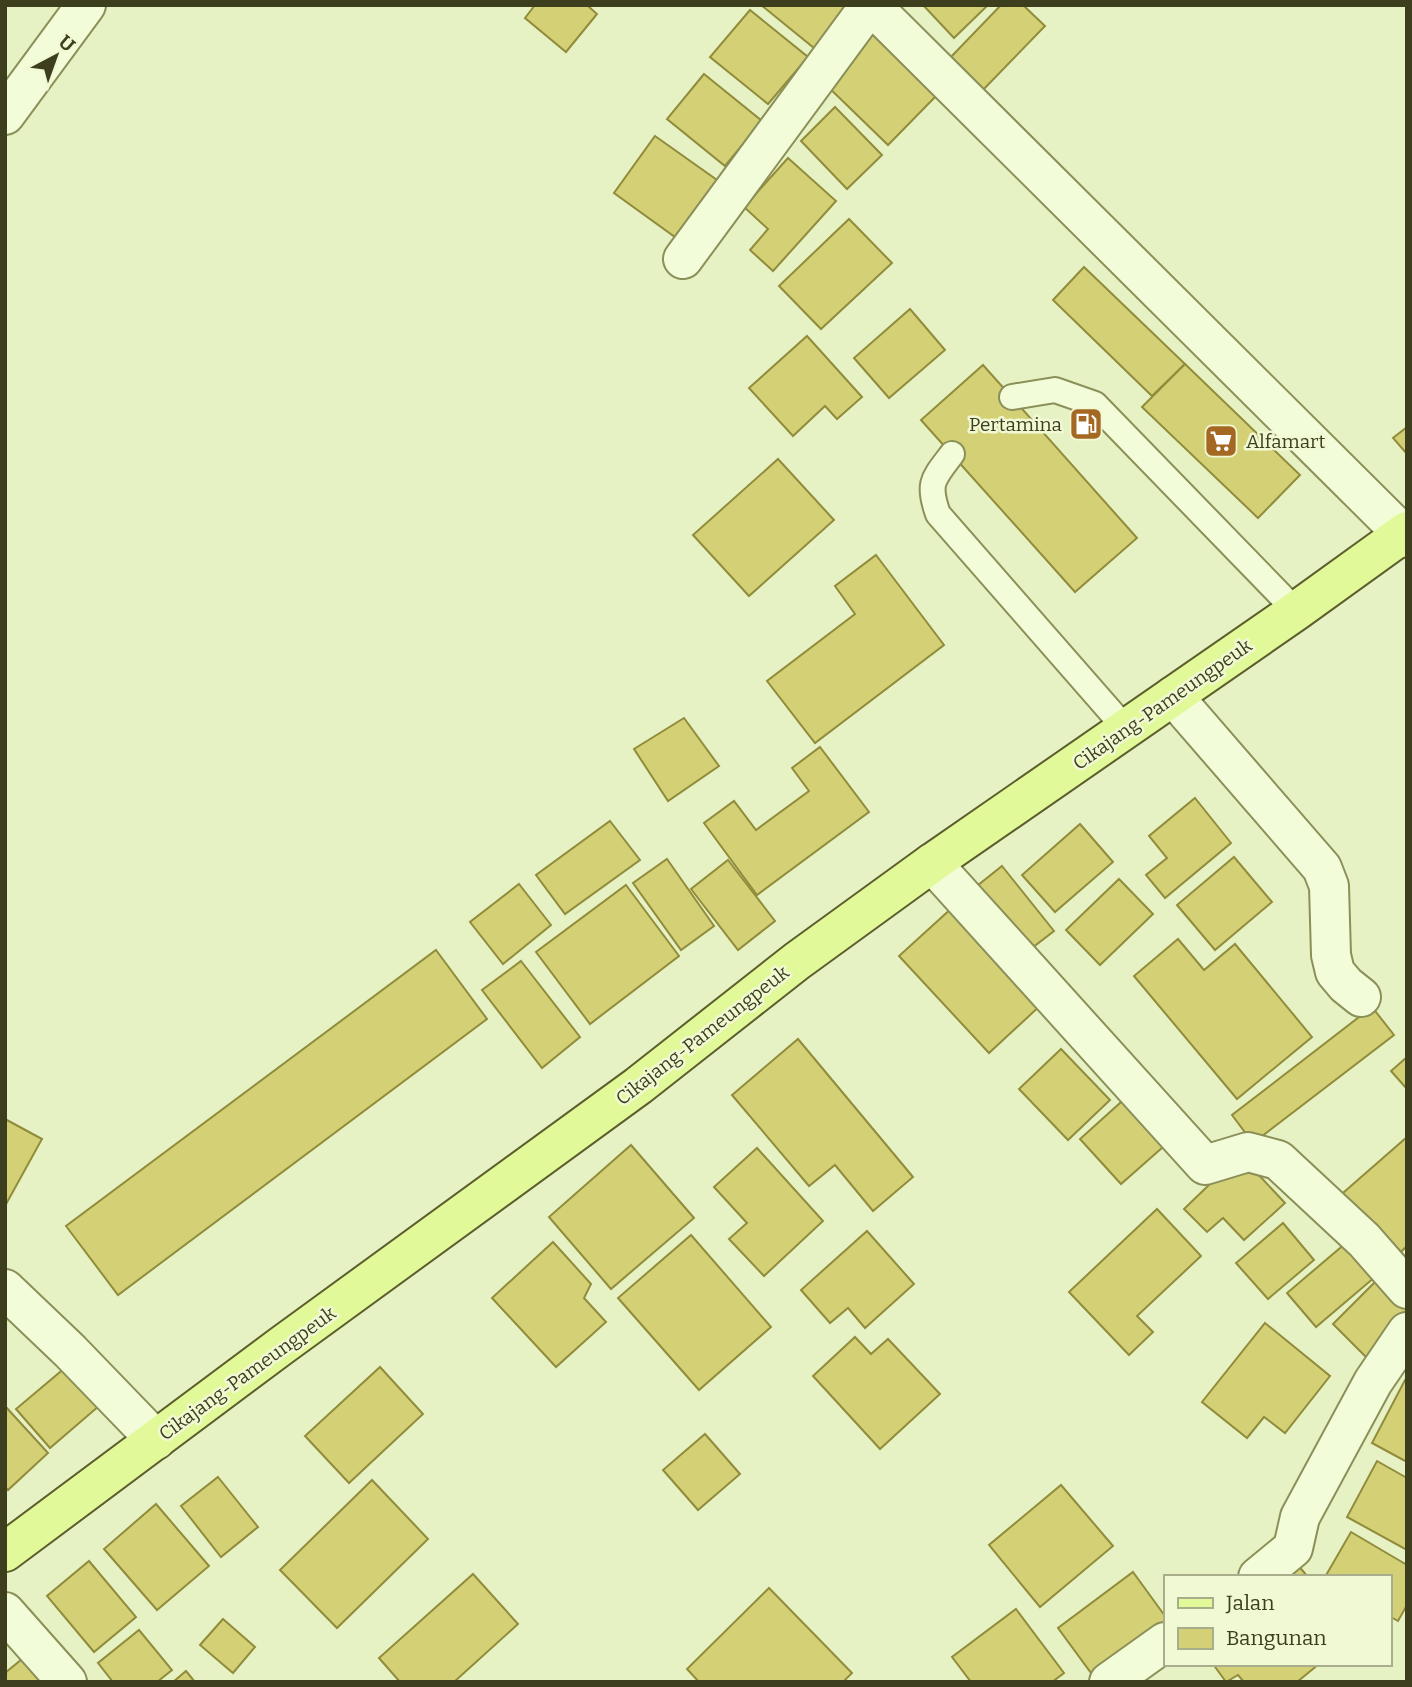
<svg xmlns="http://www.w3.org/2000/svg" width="1412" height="1687" font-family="Bitter,serif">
  <rect width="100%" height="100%" fill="#e7f2c4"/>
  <!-- building -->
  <g fill="#d4d076" stroke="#918c3b" stroke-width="2">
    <polygon points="535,5 587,5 597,14 566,52 525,18"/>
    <polygon points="761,5 847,5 814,48"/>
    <polygon points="923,5 988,5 954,38"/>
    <polygon points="1001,5 1023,5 1045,26 980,93 947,61"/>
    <polygon points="750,10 808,57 768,104 710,57"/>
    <polygon points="873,28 940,92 888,145 822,81"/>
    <polygon points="704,74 762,121 725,166 667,119"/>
    <polygon points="835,107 882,155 847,189 801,141"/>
    <polygon points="655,136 717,180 675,237 614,193"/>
    <polygon points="788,158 836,201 773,271 750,250 768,229 744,207"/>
    <polygon points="849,219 892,263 821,329 779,286"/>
    <polygon points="1084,267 1185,364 1152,396 1053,300"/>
    <polygon points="910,309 945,350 889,398 854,358"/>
    <polygon points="807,336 862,397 837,419 825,406 793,436 749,388"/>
    <polygon points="1185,364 1300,475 1258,518 1142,407"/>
    <polygon points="983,365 1137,538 1075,592 921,420"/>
    <polygon points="1407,427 1407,454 1393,438"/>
    <polygon points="778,459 834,520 749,596 693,535"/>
    <polygon points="876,555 944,645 815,743 767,681 855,614 835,586"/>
    <polygon points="684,718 719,766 668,801 634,749"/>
    <polygon points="820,747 869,812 757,895 704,823 734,801 756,830 809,791 792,768"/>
    <polygon points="1195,798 1231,843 1165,898 1146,875 1167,858 1149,836"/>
    <polygon points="610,821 640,860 565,914 536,875"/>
    <polygon points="1080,824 1113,862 1055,912 1022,875"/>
    <polygon points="1234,857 1272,902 1215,950 1177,905"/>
    <polygon points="667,859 714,926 681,950 633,883"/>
    <polygon points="728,860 775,921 738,950 691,889"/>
    <polygon points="1002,866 1054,931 1028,951 977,886"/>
    <polygon points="1119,879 1153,914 1100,965 1066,930"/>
    <polygon points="519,884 551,925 503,964 470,922"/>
    <polygon points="626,885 679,956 590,1024 536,952"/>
    <polygon points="953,907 1042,1004 989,1053 899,956"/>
    <polygon points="1178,939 1204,970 1235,944 1312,1037 1237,1099 1134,976"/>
    <polygon points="436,950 487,1019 118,1295 66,1226"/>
    <polygon points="521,961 580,1037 542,1068 482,990"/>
    <polygon points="1372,1007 1394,1035 1253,1143 1232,1115"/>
    <polygon points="798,1039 913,1177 873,1211 835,1165 809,1186 732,1095"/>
    <polygon points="1061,1049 1110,1100 1068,1140 1019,1089"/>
    <polygon points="1407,1057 1407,1089 1391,1071"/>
    <polygon points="1130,1094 1171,1140 1121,1184 1080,1139"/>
    <polygon points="5,1119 42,1139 5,1206"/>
    <polygon points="1407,1137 1407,1246 1387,1265 1328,1206"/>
    <polygon points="631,1145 694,1218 611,1289 549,1217"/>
    <polygon points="757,1148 823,1221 764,1276 729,1239 747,1223 714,1187"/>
    <polygon points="1240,1155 1285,1203 1244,1240 1223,1218 1207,1232 1184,1209"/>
    <polygon points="1157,1209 1201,1256 1137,1316 1153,1332 1129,1355 1069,1292"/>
    <polygon points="1283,1223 1314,1260 1268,1299 1236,1263"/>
    <polygon points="867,1231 914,1284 865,1328 848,1308 830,1323 801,1290"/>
    <polygon points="691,1235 771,1327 699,1390 618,1298"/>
    <polygon points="553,1242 591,1284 584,1298 606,1322 556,1367 492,1298"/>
    <polygon points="1346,1243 1375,1277 1316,1327 1287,1293"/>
    <polygon points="1379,1278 1407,1306 1407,1321 1368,1359 1333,1324"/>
    <polygon points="1265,1323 1330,1376 1285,1433 1264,1417 1247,1438 1202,1402"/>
    <polygon points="855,1337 871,1354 888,1339 940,1394 880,1449 813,1376"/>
    <polygon points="66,1367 99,1406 50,1448 16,1409"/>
    <polygon points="380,1367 423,1414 349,1483 305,1436"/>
    <polygon points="1405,1380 1407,1381 1407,1462 1372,1443"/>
    <polygon points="5,1406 48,1453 8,1490 5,1487"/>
    <polygon points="705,1434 740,1474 698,1510 663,1470"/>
    <polygon points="1377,1461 1407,1478 1407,1550 1347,1517"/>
    <polygon points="218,1477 258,1527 221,1557 181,1506"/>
    <polygon points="372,1480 428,1539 337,1628 280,1570"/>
    <polygon points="1061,1485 1113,1546 1040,1607 989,1545"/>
    <polygon points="156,1504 209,1566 157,1610 104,1549"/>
    <polygon points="1351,1532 1407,1565 1407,1605 1398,1621 1389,1616 1389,1577 1325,1577"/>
    <polygon points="89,1561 136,1617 94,1652 47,1596"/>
    <polygon points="1297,1564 1308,1577 1280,1577"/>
    <polygon points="1133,1572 1165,1616 1165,1625 1094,1677 1058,1628"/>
    <polygon points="473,1574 518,1624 454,1682 400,1682 379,1658"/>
    <polygon points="769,1588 852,1673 843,1682 699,1682 687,1669"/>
    <polygon points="1016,1609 1064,1673 1052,1682 971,1682 952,1657"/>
    <polygon points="223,1619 255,1647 233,1673 200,1645"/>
    <polygon points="139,1630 172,1670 157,1682 113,1682 98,1663"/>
    <polygon points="27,1655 50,1682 5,1682 5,1673"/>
    <polygon points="1213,1664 1319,1664 1297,1682 1244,1682 1238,1675 1226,1682"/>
    <polygon points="186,1671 195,1682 173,1682"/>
  </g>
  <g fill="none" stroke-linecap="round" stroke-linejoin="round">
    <defs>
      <g id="lane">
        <polyline points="1012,397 1055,390 1095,404 1296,611"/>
        <path d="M952,454c-19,25 -25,29 -14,60l188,215"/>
      </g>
      <g id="street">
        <polyline points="871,5 1407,538"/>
        <polyline points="5,115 86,5"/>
        <polyline points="683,259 870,5"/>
        <polyline points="1173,696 1322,868 1329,886 1331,955 1335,972 1346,985 1361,997"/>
        <polyline points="932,863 1205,1165 1248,1152 1278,1160 1364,1240 1407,1289"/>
        <polyline points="5,1289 70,1351 156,1440"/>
        <polyline points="1258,1577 1293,1548 1300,1517 1373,1382 1407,1332"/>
        <polyline points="5,1612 67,1682"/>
        <polyline points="1109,1682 1165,1642"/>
      </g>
      <polyline id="primary" points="5,1552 281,1346 638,1086 797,961 932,863 1296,611 1407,531"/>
    </defs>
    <!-- lane casing -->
    <use href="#lane" stroke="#8b8f58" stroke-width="28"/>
    <!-- street casing -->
    <use href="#street" stroke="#8b8f58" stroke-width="42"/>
    <!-- primary casing -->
    <use href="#primary" stroke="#5c5d2c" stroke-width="42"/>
    <!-- lane -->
    <use href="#lane" stroke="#f3fcd8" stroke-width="24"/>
    <!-- street -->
    <use href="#street" stroke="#f3fcd8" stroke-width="38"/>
    <!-- primary -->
    <use href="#primary" stroke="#e2f999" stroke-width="38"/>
  </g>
  <!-- icons -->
  <defs>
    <symbol id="fuel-square" viewBox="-11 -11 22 22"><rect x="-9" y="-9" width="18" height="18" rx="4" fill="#a56822" stroke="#f0f9d4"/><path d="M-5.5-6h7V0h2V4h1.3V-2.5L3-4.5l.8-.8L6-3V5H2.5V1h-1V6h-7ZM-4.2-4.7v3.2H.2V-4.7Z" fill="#fff"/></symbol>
    <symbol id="supermarket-square" viewBox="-11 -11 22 22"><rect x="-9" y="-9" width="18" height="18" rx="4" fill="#a56822" stroke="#f0f9d4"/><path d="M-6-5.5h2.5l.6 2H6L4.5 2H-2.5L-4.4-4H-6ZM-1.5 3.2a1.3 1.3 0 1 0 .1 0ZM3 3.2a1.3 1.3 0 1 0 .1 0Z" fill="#fff"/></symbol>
  </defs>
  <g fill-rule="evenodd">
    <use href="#fuel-square" x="1067" y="405" width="38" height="38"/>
    <use href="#supermarket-square" x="1202" y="422" width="38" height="38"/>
  </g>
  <g text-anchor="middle" stroke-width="5" stroke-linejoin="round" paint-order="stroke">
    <!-- poi labels -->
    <g font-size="19" fill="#3d3e1d" stroke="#f0f9d4" text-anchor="end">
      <text x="1062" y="431">Pertamina</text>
      <text x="1246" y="448" text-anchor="start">Alfamart</text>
    </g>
    <!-- street labels -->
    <g font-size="19" fill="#3d3e1d" stroke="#f0f9d4">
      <text transform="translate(1162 704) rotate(-35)" y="7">Cikajang-Pameungpeuk</text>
      <text transform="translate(702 1035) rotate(-38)" y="7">Cikajang-Pameungpeuk</text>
      <text transform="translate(247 1373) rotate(-36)" y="7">Cikajang-Pameungpeuk</text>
    </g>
  </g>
  <!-- border -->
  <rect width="1412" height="1687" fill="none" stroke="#3d3e1d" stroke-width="14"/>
  <!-- legend -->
  <rect x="1164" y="1575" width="228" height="91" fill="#f0f9d4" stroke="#a8ae8b" stroke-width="2"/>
  <rect x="1178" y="1598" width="35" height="10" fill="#e2f999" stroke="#a8ae8b" stroke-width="2"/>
  <text x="1226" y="1610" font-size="21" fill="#3d3e1d">Jalan</text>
  <rect x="1178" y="1628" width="35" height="21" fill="#d4d076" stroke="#a8ae8b" stroke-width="2"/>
  <text x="1226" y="1645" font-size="21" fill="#3d3e1d">Bangunan</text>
  <!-- north arrow -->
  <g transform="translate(56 56) rotate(41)" stroke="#f0f9d4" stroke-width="5" paint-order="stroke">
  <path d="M0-5L12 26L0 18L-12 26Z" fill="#3d3e1d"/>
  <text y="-10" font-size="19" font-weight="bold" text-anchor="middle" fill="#3d3e1d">U</text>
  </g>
</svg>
